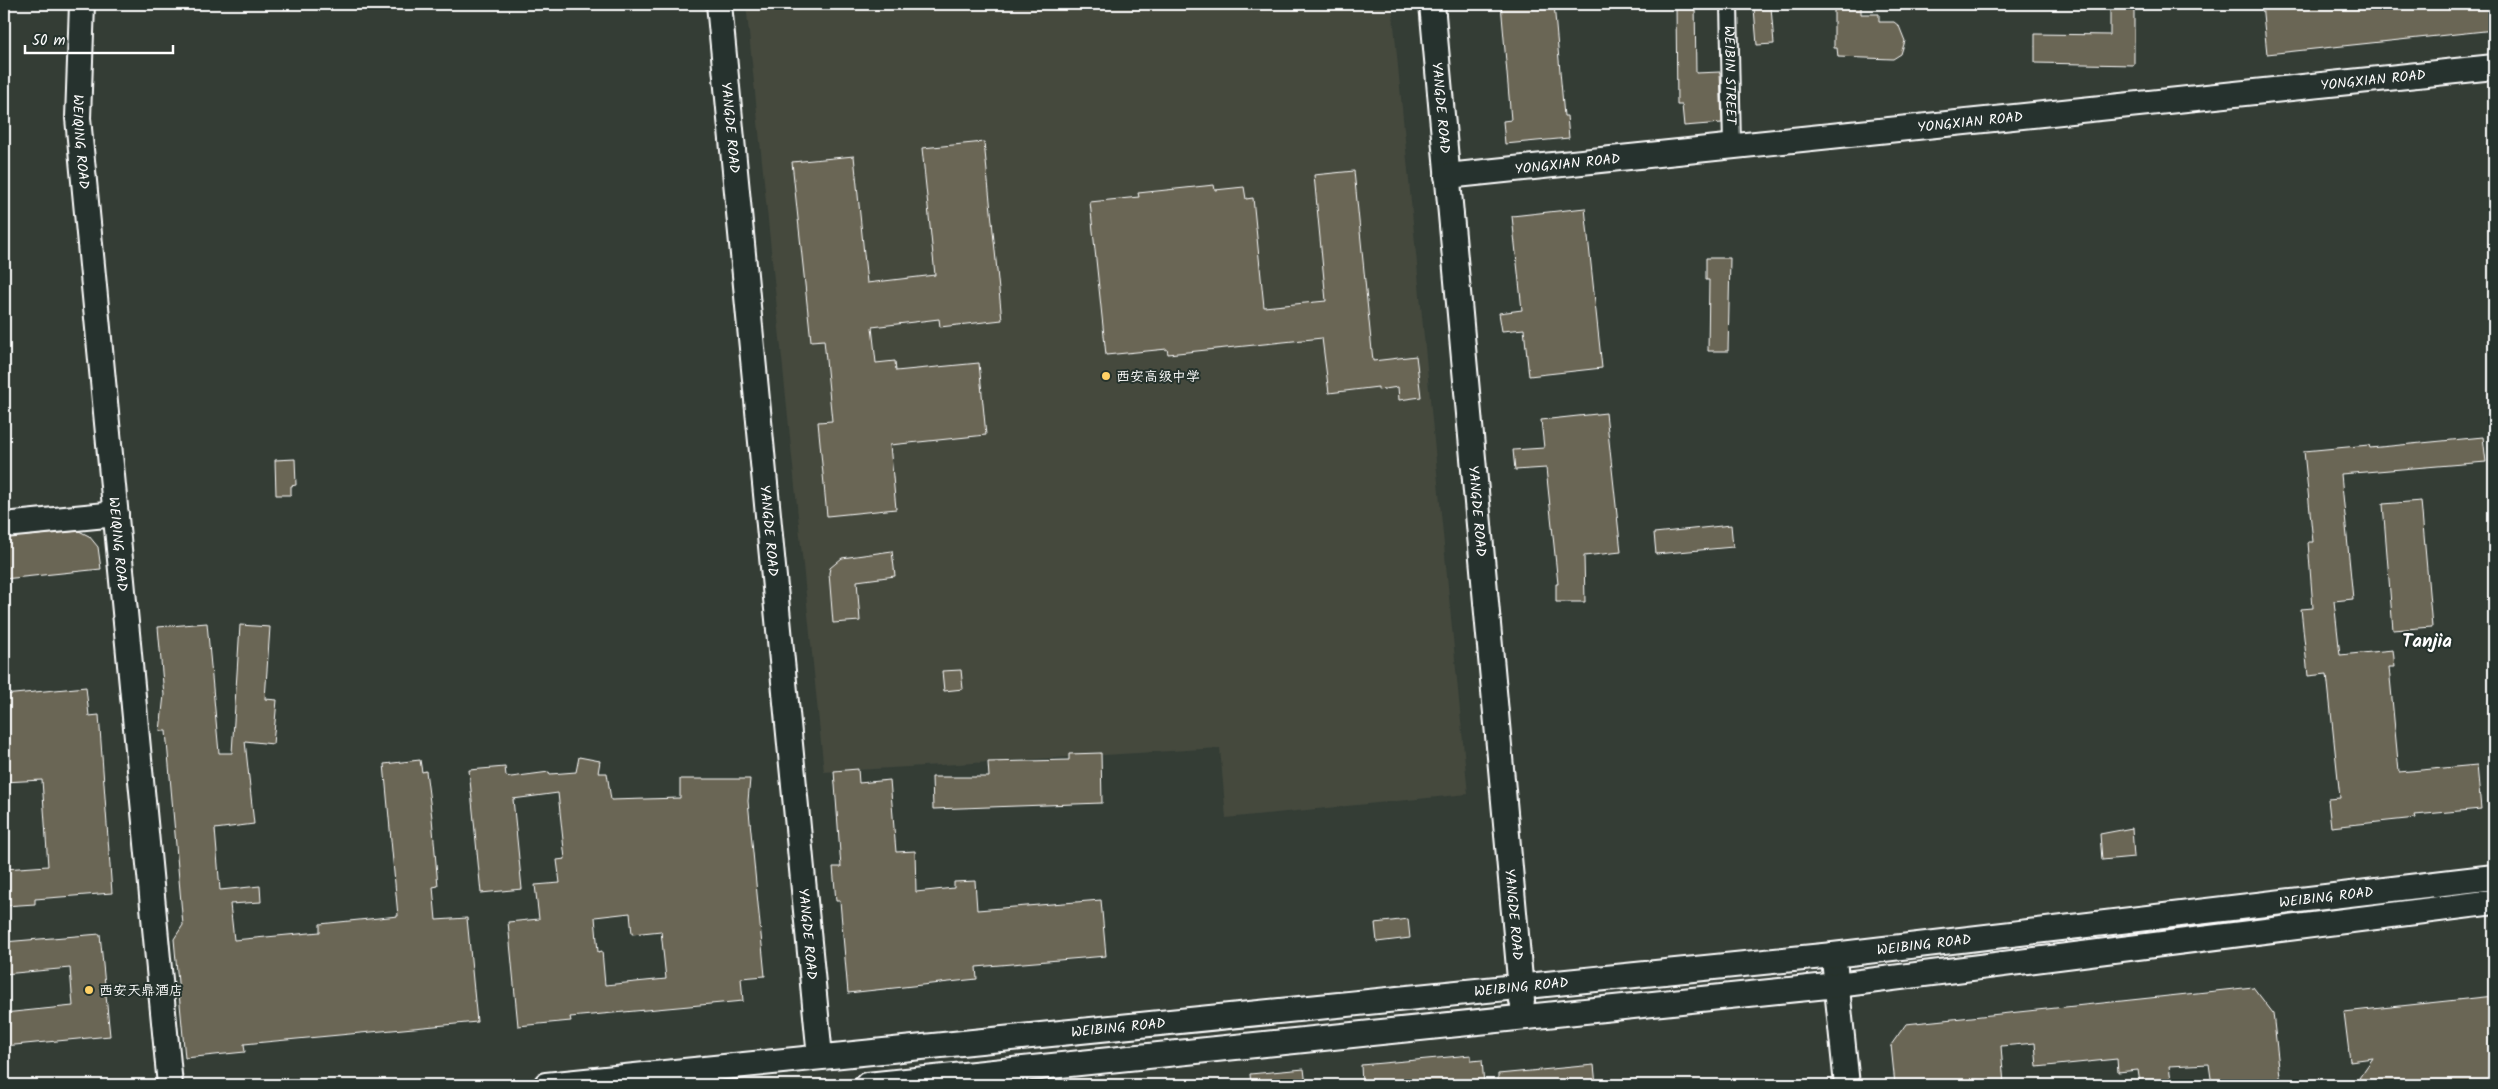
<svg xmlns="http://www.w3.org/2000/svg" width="2498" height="1089" font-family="Kalam,'LXGW WenKai TC',sans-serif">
  <rect width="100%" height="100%" fill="#343d35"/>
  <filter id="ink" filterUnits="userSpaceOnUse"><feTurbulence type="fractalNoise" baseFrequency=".02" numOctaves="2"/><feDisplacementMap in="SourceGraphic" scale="10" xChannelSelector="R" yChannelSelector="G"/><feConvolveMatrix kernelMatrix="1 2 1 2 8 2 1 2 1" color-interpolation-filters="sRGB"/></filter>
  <g filter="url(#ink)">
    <!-- built -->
    <polygon fill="#44493e" points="746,4 1392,4 1468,794 1226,818 1220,748 824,772"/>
    <!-- building -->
    <g fill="#6b6654" stroke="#fff" fill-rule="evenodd">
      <polygon points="1501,4 1554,4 1564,116 1567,116 1569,138 1505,144 1503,121 1511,120"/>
      <polygon points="1676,4 1695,4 1696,73 1720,72 1722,123 1684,126 1682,105 1677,105"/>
      <polygon points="1834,4 1861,4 1861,14 1879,14 1879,22 1894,22 1899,26 1905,41 1901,54 1893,59 1838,57 1837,48 1834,48"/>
      <polygon points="2110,4 2134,4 2134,65 2035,63 2035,34 2110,35"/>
      <polygon points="2262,4 2494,4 2494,30 2267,54"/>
      <polygon points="1771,7 1774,44 1757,45 1754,8"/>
      <polygon points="984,142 1002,320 940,327 939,319 872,327 876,363 895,361 896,371 979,363 986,435 890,445 896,509 827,516 818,422 832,421 824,340 811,341 792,162 854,156 867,283 935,275 922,148"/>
      <polygon points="1354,171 1373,361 1416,356 1421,397 1399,400 1398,387 1378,390 1378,387 1329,393 1322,338 1168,354 1167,349 1106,355 1090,202 1139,197 1138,193 1214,185 1215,190 1244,187 1246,199 1253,198 1264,307 1326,301 1314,175"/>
      <polygon points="1585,208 1602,368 1529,376 1524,329 1502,331 1499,313 1522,310 1512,216"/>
      <polygon points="1706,258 1730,258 1728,351 1708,351 1709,280 1706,280"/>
      <polygon points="1606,413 1621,552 1584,556 1585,602 1556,602 1556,584 1558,584 1546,468 1515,470 1513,450 1544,448 1541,420"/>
      <polygon points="2483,437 2486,462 2341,474 2353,599 2334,601 2340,655 2393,650 2395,667 2389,667 2399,772 2477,765 2481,809 2415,815 2416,818 2331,827 2328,799 2340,798 2327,674 2308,676 2301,609 2313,608 2308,542 2313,542 2304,451 2369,445 2370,448"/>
      <polygon points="295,459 296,485 291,486 291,495 276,495 275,460"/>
      <polygon points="2421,501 2432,627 2393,630 2383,504"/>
      <polygon points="1731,525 1733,547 1656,554 1654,533"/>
      <polygon points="79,531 89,536 98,547 101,569 4,579 4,538"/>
      <polygon points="892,551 895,576 857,581 860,621 833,623 829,573 830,568 842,558"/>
      <polygon points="207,623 219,753 232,753 240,625 270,627 265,699 277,700 273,744 245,741 254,824 215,829 220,890 260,886 261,902 230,904 234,940 320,932 320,924 398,916 384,764 420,760 422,772 426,771 432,818 438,886 433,887 436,920 467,918 477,1022 244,1044 245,1052 185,1058 174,939 183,925 166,731 160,731 164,695 158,627"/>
      <polygon points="961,670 963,689 944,691 942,671"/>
      <polygon points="86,687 89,716 99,715 112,893 35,899 35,904 4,906 4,869 48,866 42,780 4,782 4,695"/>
      <polygon points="1101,753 1102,803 933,809 932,777 989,777 988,762 1069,760 1069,754"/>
      <path d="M579,757l21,4 -2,12h9l4,27 69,-2v-19h70l-2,22 17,175 -24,2 2,23 -173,16 1,4 -53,5 -10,-104 31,-3 -4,-34 25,-2 -3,-23 8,-1 -7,-66 -45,6 9,90 -41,4 -12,-123 36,-3 1,9 5,1 38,-5 1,2 26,-2zM630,913l2,21 29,-3 5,48 -61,6 -3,-34 -4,1 -3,-35z"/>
      <polygon points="858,769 859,783 890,780 896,852 915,851 916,892 954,888 954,882 975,881 977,910 1101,900 1106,956 976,967 977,979 848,993 840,901 836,901 833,867 841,867 834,771"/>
      <polygon points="2132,828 2134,857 2102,860 2100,834"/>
      <polygon points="1408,919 1410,938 1377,942 1375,923"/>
      <polygon points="100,934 110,1036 4,1046 4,1013 73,1006 70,968 4,974 4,942"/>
      <polygon points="2253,987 2273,1013 2281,1085 2212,1085 2209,1064 2169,1066 2171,1080 2140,1083 2138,1070 2118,1072 2117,1059 2037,1067 2035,1043 2001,1046 2004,1085 1895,1085 1891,1045 1906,1024"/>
      <polygon points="2494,996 2494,1085 2368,1085 2359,1078 2373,1058 2350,1061 2344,1012"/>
      <polygon points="1471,1055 1471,1061 1482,1060 1484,1085 1362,1085 1361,1065"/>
      <polygon points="1594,1065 1596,1085 1498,1085 1498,1074"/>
      <polygon points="1304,1069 1306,1085 1251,1085 1250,1074"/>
    </g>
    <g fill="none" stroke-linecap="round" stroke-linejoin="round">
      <defs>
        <g id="street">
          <path id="s1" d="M1729,4l3,142"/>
        </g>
        <g id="secondary">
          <path id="s2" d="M82,4l-4,114 92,967"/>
          <path id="s3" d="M719,4l101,1053"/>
          <path id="s4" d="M1432,4l90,997"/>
          <path id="s5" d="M1447,176l1047,-109"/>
          <polyline points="4,525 116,514"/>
          <polyline points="1835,969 1847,1085"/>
          <path id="s6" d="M546,1085l1287,-130 661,-78"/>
          <polyline points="867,1085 1837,985 2494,902"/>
        </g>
      </defs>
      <!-- street casing -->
      <use href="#street" stroke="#fff" stroke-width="20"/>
      <!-- secondary casing -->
      <use href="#secondary" stroke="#fff" stroke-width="28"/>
      <!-- street -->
      <use href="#street" stroke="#26332d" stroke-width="16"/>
      <!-- secondary -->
      <use href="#secondary" stroke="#26332d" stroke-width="24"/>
    </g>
  </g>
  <!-- markers -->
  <g fill="#ffd166" stroke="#26332d" stroke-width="2">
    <circle cx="1106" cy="376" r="5"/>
    <circle cx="89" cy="990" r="5"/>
  </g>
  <g text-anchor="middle" stroke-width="4" stroke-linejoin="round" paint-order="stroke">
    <!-- street labels -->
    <g font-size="14" fill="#fff" stroke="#26332d">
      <text dy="5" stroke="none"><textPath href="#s1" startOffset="71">WEIBIN STREET</textPath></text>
      <text dy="5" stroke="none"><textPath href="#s5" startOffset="931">YONGXIAN ROAD</textPath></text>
      <text dy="5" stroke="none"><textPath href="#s4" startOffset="104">YANGDE ROAD</textPath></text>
      <text dy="5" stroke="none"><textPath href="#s5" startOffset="526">YONGXIAN ROAD</textPath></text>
      <text dy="5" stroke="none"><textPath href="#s3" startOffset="124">YANGDE ROAD</textPath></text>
      <text dy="5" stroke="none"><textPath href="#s2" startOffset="138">WEIQING ROAD</textPath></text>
      <text dy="5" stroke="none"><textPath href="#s5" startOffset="121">YONGXIAN ROAD</textPath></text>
      <text dy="5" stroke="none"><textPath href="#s4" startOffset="509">YANGDE ROAD</textPath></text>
      <text dy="5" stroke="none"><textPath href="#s3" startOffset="529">YANGDE ROAD</textPath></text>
      <text dy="5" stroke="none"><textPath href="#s2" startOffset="542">WEIQING ROAD</textPath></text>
      <text dy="5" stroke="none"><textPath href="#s6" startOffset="1790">WEIBING ROAD</textPath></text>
      <text dy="5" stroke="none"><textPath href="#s4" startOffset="914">YANGDE ROAD</textPath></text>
      <text dy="5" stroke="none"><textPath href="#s3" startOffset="934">YANGDE ROAD</textPath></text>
      <text dy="5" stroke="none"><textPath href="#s6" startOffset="1385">WEIBING ROAD</textPath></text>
      <text dy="5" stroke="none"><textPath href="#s6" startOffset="980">WEIBING ROAD</textPath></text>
      <text dy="5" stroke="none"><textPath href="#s6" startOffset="575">WEIBING ROAD</textPath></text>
    </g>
    <!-- poi labels -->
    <g font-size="14" fill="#fff" stroke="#26332d" text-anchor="start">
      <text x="1116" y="381">西安高级中学</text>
      <text x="99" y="995">西安天鼎酒店</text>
    </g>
    <!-- district labels -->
    <g font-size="19" font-weight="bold" fill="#fff" stroke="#26332d">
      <text x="2427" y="647">Tanjia</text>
    </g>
  </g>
  <!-- margin -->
  <rect width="2498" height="1089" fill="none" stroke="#26332d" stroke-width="20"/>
  <rect x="10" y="10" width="2478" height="1069" fill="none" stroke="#fff" stroke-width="2" filter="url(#ink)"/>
  <!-- scale -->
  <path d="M25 45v8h148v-8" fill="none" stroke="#ffffff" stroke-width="2.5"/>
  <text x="32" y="45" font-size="15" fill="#ffffff" stroke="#26332d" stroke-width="4" paint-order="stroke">50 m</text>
</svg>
